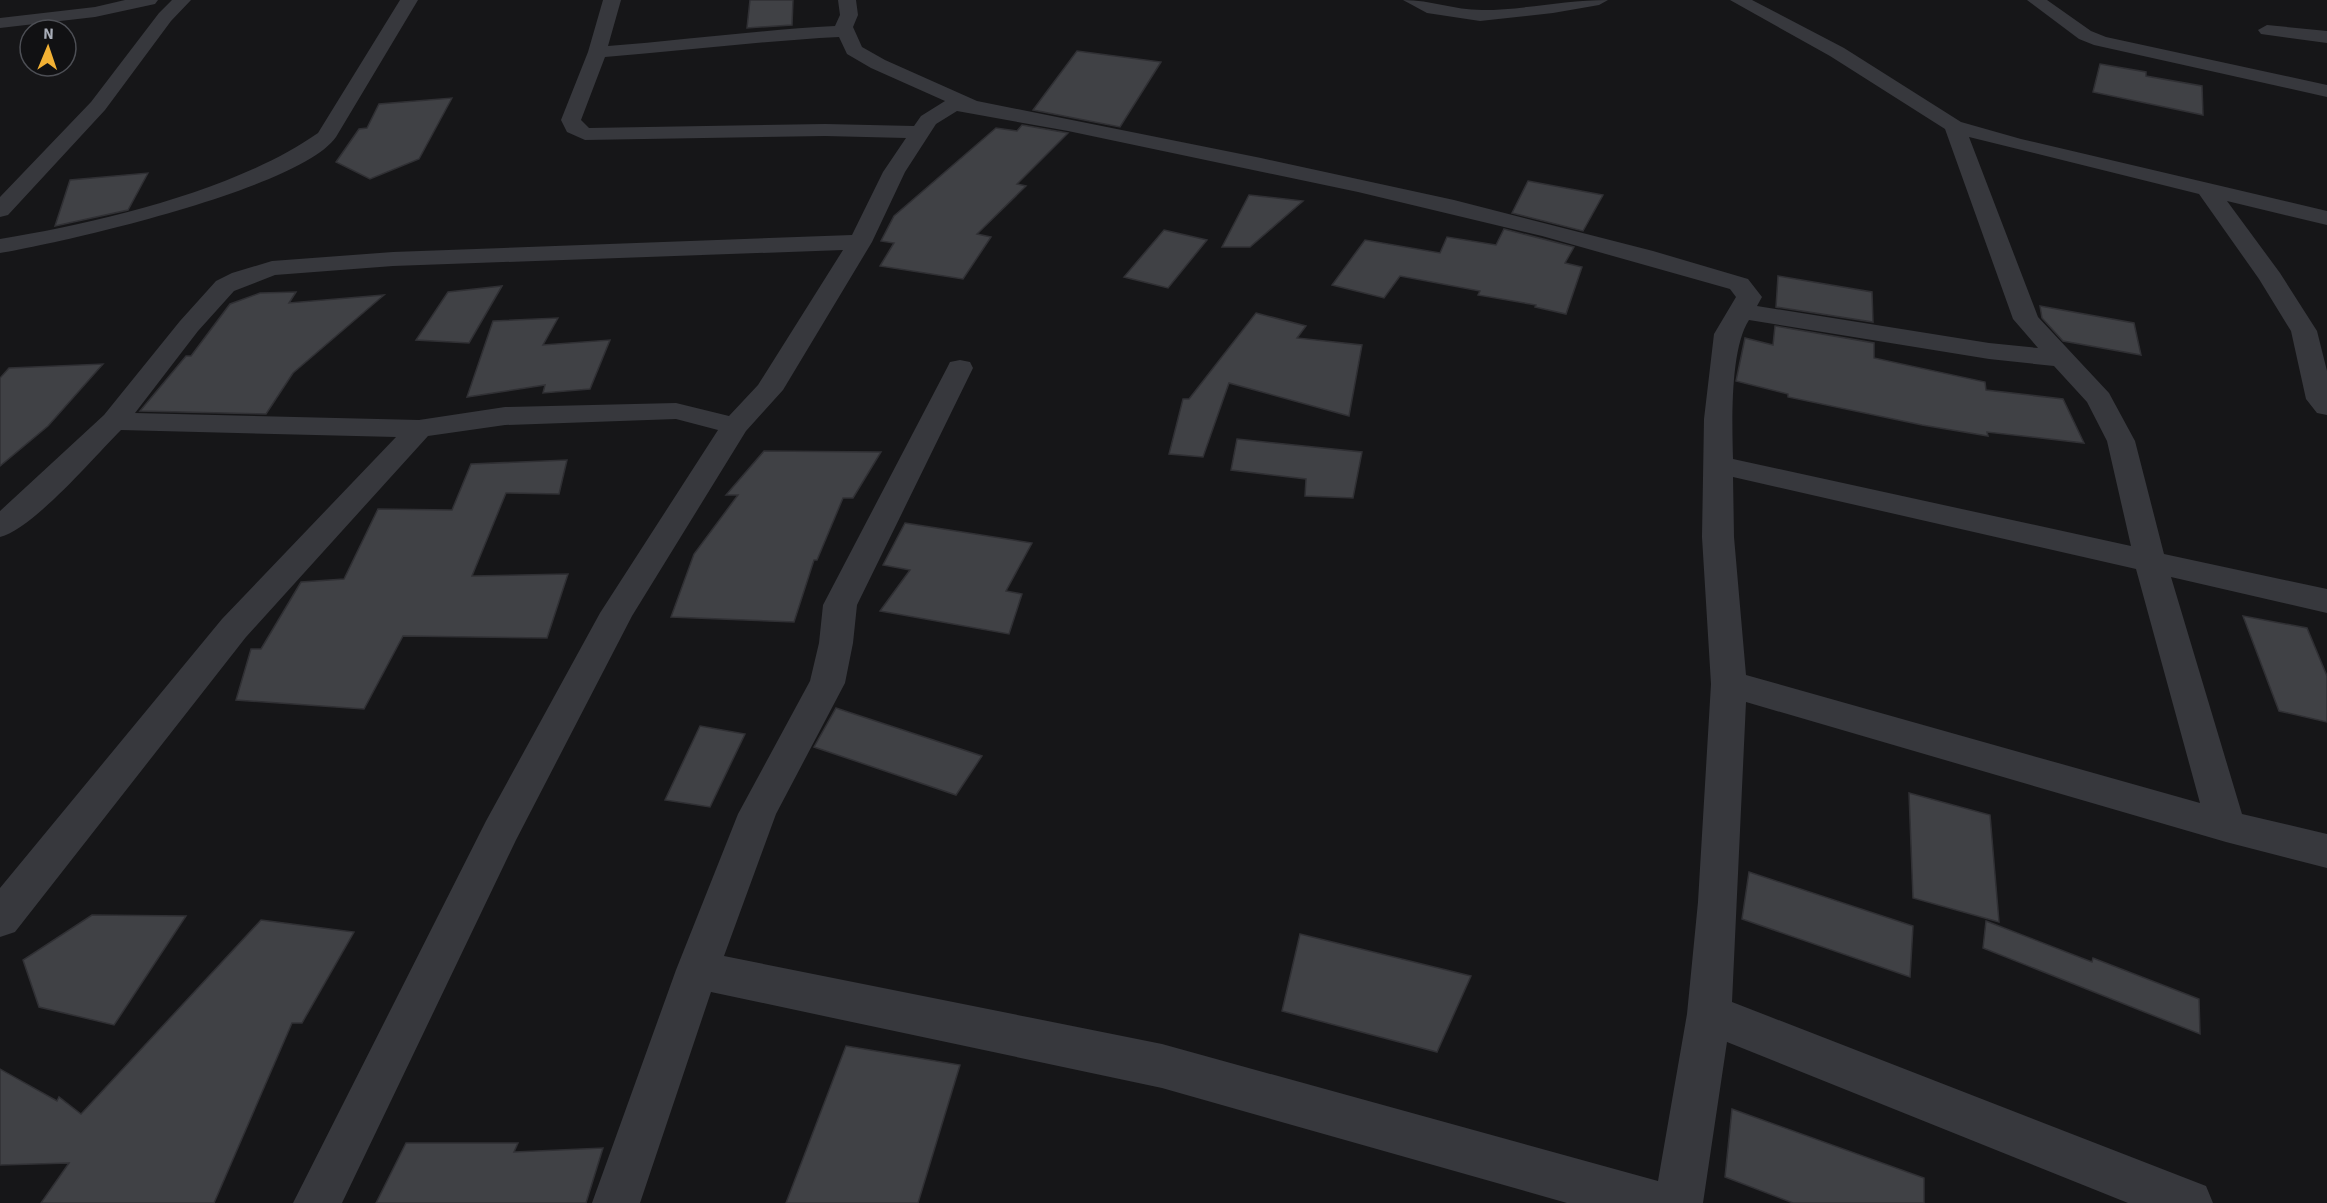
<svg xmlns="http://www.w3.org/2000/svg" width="2327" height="1203" font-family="'Source Sans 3',sans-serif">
  <rect width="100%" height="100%" fill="#161618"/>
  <!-- building -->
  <g fill="#404145" stroke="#303034" stroke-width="1.5">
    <polygon points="750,0 793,0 792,25 747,28"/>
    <polygon points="1077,51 1161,62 1120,127 1033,110"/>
    <polygon points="2100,64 2146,72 2146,76 2202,86 2203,115 2093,92"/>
    <polygon points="452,98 419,159 370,179 336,162 359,129 367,128 379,104"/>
    <polygon points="1022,125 1068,133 1017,184 1026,186 977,234 991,237 963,279 880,266 894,243 881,241 894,216 996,128 1017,131"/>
    <polygon points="148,173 128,210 55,226 70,180"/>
    <polygon points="1528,181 1603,195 1583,231 1512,213"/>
    <polygon points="1249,195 1303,201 1250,247 1222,247"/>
    <polygon points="1504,229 1574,247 1565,263 1582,267 1566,314 1535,307 1536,305 1478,295 1480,291 1400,276 1384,298 1332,285 1365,240 1440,253 1447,237 1496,245"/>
    <polygon points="1164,230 1207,240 1168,288 1124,277"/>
    <polygon points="1778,276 1872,292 1873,322 1776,307"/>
    <polygon points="502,286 469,343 416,340 448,292"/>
    <polygon points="296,292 289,303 384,295 293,373 266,414 140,411 186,356 191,356 230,304 260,293"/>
    <polygon points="2040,306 2134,323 2141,355 2063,341 2042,318"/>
    <polygon points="1256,313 1306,326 1297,338 1362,345 1349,416 1229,383 1203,457 1169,454 1183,399 1189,399"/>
    <polygon points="558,318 543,345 610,340 590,389 543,393 545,385 467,397 493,321"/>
    <polygon points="1775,326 1874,343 1874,358 1985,382 1986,390 2063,399 2084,443 1987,432 1988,436 1922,425 1788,397 1788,394 1736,381 1745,338 1773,345"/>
    <polygon points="103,364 48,426 0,466 0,378 9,368"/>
    <polygon points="1237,439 1362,452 1353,498 1305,496 1306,479 1231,470"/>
    <polygon points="764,451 881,452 853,498 843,498 817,560 814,560 794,622 671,617 694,554 738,495 726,495"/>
    <polygon points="567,460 559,494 506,493 472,576 568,574 547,638 403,636 364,709 236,700 251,649 261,649 301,582 344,579 378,509 452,510 471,464"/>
    <polygon points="905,523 1032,543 1006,591 1022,594 1009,634 880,611 910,570 883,565"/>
    <polygon points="2243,616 2307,628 2327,676 2327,722 2279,711"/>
    <polygon points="836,708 982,756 956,795 814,747"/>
    <polygon points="700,726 745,734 710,807 665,800"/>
    <polygon points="1909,793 1990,815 1999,922 1913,898"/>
    <polygon points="1749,872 1913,926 1910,977 1742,919"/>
    <polygon points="92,915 186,916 114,1025 39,1007 23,960"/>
    <polygon points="261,920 354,932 302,1023 292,1023 214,1203 41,1203 69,1163 0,1165 0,1069 57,1101 59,1097 81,1114"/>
    <polygon points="1986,921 2092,962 2093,958 2199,999 2200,1034 1983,948"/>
    <polygon points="1300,934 1471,976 1437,1052 1282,1011"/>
    <polygon points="846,1046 960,1065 918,1203 786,1203"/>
    <polygon points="1732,1109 1924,1178 1924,1203 1793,1203 1725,1177"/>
    <polygon points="406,1143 518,1143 514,1152 603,1148 586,1203 376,1203"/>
  </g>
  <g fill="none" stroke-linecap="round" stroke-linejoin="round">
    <!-- minor -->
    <g fill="#37383d" fill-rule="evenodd">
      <polygon points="125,0 158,0 155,4 95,17 0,28 0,18 95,7"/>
      <polygon points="172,0 191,0 171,21 105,110 8,215 0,217 0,197 91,102 159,13"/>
      <path d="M400,0h18l-82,137c-35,51 -271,105 -336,116v-14c98,-16 237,-49 318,-106z"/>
      <path d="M603,0h18l-13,46c76,-6 151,-16 227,-20l5,-11 -2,-15h18l2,15 -5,12 9,20 23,13 92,41 284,57 193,42 199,51 95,28 14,18 -5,9 232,37 49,5 -25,-29 -68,-190 -115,-73 -100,-56h22l92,48 117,74 60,17 306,72v14l-100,-24 53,72 37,58 10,40v44l-10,-2 -11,-14 -15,-68 -32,-52 -60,-85 -230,-57 69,180 71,76 26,48 29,113 163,35v24l-156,-36 71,237 85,20v34l-101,-26 -480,-140 -14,300 474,184 7,17h-85l-401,-161 -24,161h-136l-405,-115 -451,-96 -71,211h-48l84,-233 62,-156 72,-133 9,-38 4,-38 124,-237 3,-6 10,-2 10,2 3,6 -116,237 -4,38 -8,40 -69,131 -52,142 438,88 496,137 29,-167 11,-112 13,-218 -9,-147 2,-118 10,-85 22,-37 -6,-8 -188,-53 -184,-44 -290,-61 -111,-20 -21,13 -31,48 -33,70 -89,148 -37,41 -114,185 -116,224 -174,363h-49l193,-382 114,-208 118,-183 -42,-11 -171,6 -77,11 -182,201 -231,295 -15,5v-49l222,-269 174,-182 -275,-7c-27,27 -87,98 -121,107v-26l104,-96 76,-94 36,-40 16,-8 40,-12 121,-9 459,-17 31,-63 23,-34 -81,-2 -240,4 -18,-8 -6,-12 27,-68zM839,37l8,17 24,14 74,33 -24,15 -7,10 -89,-2 -236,4 -8,-8 24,-63c78,-6 156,-16 234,-20zM843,250l-85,135 -29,31 -53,-13 -171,4 -86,13 -284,-7 63,-82 36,-40 41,-16 118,-9zM1749,320l240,39 65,7 33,36 20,39 24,105 -398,-87c-1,-37 -3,-110 16,-139zM1733,477l403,92 64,234 -454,-128 -12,-138z"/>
      <path d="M1403,0c29,0 50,10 79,10 42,0 82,-10 126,-10l-9,5 -46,8 -73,8 -53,-8z"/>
      <polygon points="2027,0 2047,0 2091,31 2106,37 2327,85 2327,97 2094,45 2079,39"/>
      <polygon points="2267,25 2327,31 2327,43 2261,34 2258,30"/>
    </g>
  </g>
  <!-- north arrow -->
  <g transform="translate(48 48) rotate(2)"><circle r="28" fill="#111113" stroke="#4d4f55" stroke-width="1.5"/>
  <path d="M0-4.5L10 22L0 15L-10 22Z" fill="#f2b134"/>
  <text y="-9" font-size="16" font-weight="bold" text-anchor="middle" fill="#a8adb8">N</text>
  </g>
</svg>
